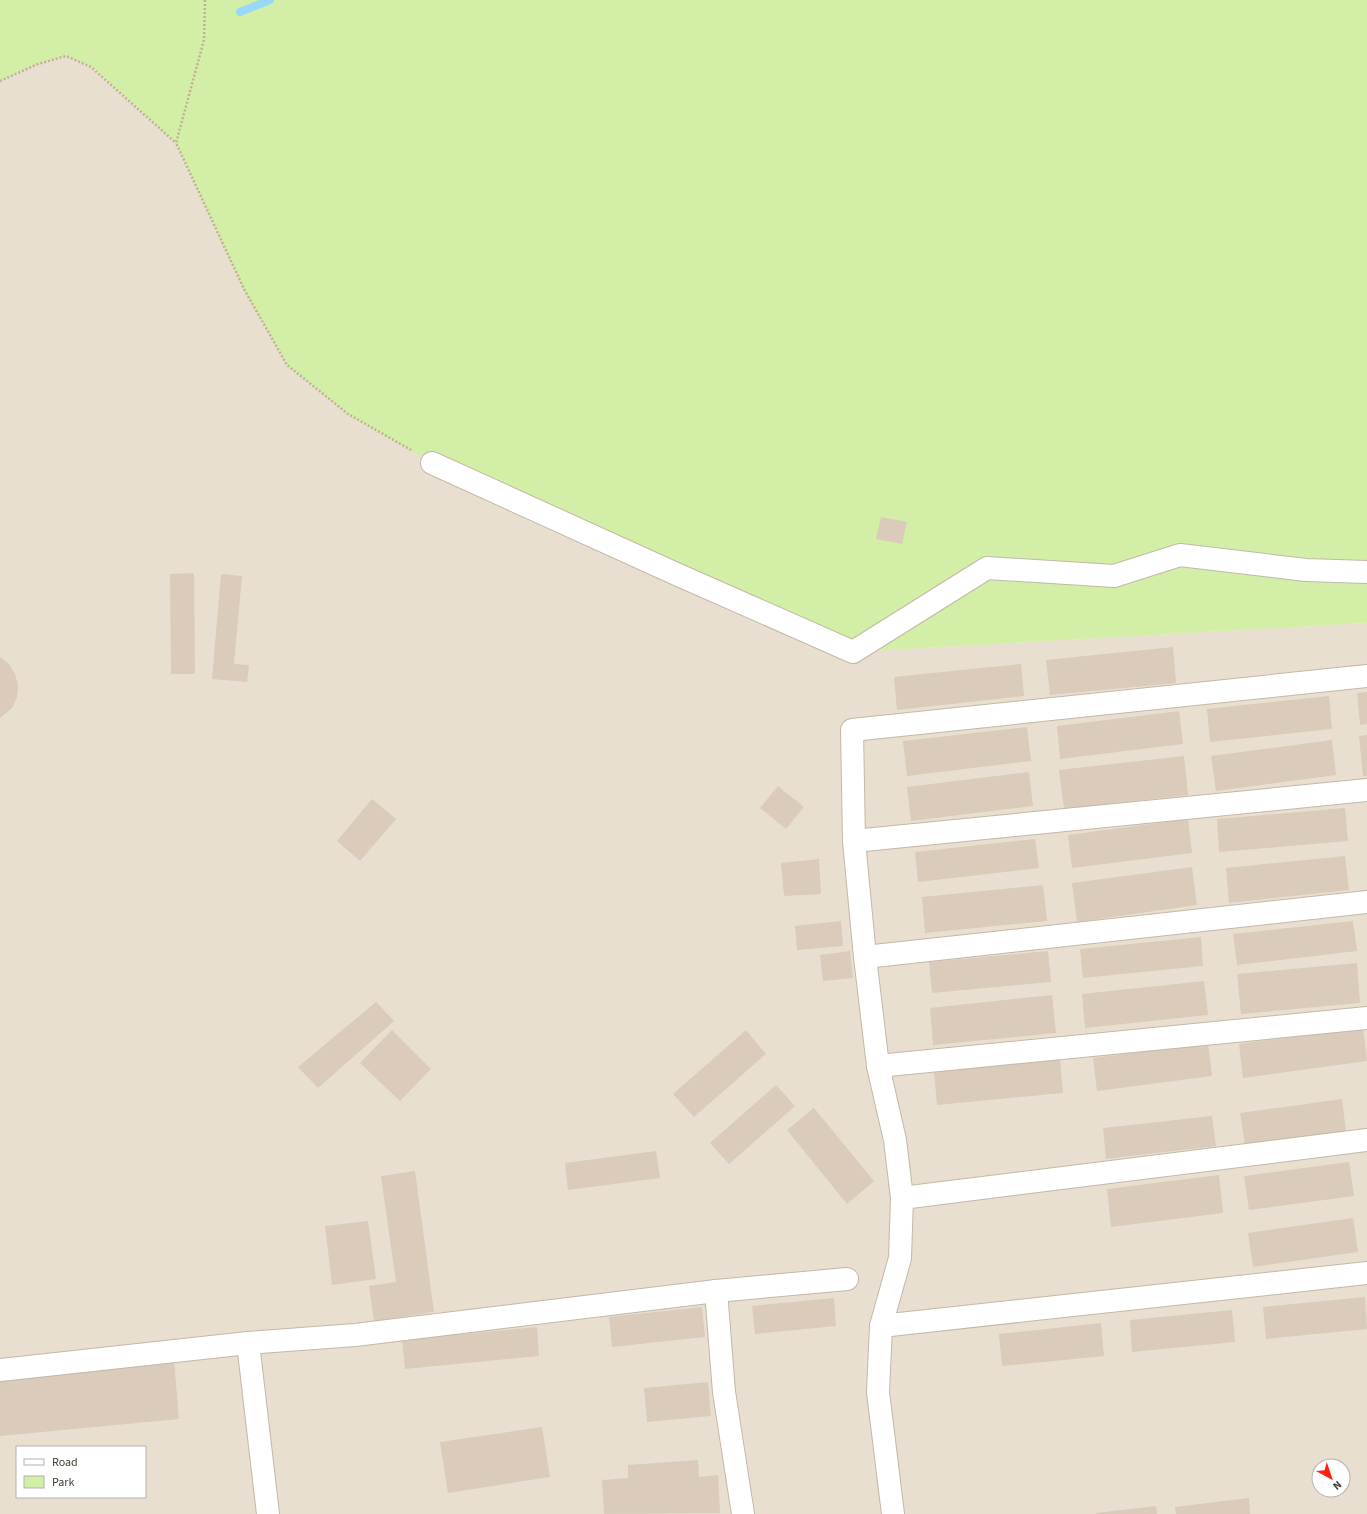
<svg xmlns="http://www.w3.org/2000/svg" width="1367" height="1514" font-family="'Source Sans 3',sans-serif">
  <rect width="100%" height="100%" fill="#f4eee4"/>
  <!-- residential -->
  <path fill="#e9dfd1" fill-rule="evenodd" d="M66,56l25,11 85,76 67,145 44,77 61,49 84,49 420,189 515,-29v891h-1367v-1433l38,-17zM17,1447h128v50h-128zM1319,1466h24v24h-24z"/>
  <!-- green -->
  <polygon fill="#d3eea7" points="0,0 1367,0 1367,623 853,652 432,463 348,414 287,365 243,289 176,143 92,67 66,56 38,64 0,81"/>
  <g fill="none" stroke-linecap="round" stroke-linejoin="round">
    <!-- stream -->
    <polyline stroke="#98d9f9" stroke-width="8" points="240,12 270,0"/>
  </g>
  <!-- building -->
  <g fill="#dacbbb">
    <polygon points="881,517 907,522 902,544 876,539"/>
    <polygon points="194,573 195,674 171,674 170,574"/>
    <polygon points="221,574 242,576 234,664 249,665 247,682 212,679"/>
    <polygon points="1173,647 1176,683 1050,695 1046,660"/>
    <polygon points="0,657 9,664 15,674 18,685 17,697 12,708 0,718"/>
    <polygon points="1021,664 1024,696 897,710 894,677"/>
    <polygon points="1367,692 1367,724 1360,725 1357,693"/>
    <polygon points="1329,696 1332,729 1210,742 1207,709"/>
    <polygon points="1179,711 1183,744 1060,759 1057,726"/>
    <polygon points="1027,727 1031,761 907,776 903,741"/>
    <polygon points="1367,735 1367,776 1363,776 1359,736"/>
    <polygon points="1332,740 1336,775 1216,791 1211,756"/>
    <polygon points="1184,756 1188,795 1064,809 1059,770"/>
    <polygon points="1029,772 1033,806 911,821 907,787"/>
    <polygon points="778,786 804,807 786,829 760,808"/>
    <polygon points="372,799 396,819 360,861 337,841"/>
    <polygon points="1345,808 1348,841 1219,852 1217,819"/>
    <polygon points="1188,819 1192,853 1072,868 1068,835"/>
    <polygon points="1035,839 1039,868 918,882 915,852"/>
    <polygon points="1345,856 1349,890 1229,903 1226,868"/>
    <polygon points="819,859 821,894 784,896 781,863"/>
    <polygon points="1192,867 1197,905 1077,922 1072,883"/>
    <polygon points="1043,885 1047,921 925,933 922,897"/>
    <polygon points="841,921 843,946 797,950 795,926"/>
    <polygon points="1353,921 1357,951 1237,965 1233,934"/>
    <polygon points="1201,937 1203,966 1083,978 1080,949"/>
    <polygon points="850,951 853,978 823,981 820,955"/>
    <polygon points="1048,951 1051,982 932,993 929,962"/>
    <polygon points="1357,963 1360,1003 1241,1014 1237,974"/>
    <polygon points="1204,981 1208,1015 1085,1028 1082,994"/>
    <polygon points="1052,995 1056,1033 933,1045 930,1008"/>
    <polygon points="376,1002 394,1021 318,1088 298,1067"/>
    <polygon points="1363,1027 1367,1061 1243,1078 1239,1044"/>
    <polygon points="392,1030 431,1069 400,1101 360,1063"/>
    <polygon points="746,1030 766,1054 694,1117 673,1094"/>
    <polygon points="1208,1043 1212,1076 1097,1091 1093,1058"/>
    <polygon points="1060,1059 1063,1093 937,1105 934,1071"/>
    <polygon points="776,1085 795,1106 729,1164 710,1143"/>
    <polygon points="1342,1099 1346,1132 1245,1145 1240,1113"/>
    <polygon points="814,1108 874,1181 847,1204 787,1130"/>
    <polygon points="1212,1116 1216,1146 1106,1159 1103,1128"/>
    <polygon points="656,1151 660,1178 568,1190 565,1163"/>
    <polygon points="1349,1162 1354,1196 1249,1210 1244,1176"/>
    <polygon points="415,1171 434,1312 374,1321 369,1286 396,1282 381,1176"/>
    <polygon points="1219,1175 1223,1213 1111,1227 1107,1189"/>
    <polygon points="1353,1218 1358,1252 1253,1267 1248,1233"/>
    <polygon points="368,1221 376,1279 332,1285 325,1226"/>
    <polygon points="1365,1297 1367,1329 1266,1339 1263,1307"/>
    <polygon points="834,1298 836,1326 755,1334 752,1306"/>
    <polygon points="702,1307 705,1337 612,1347 609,1317"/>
    <polygon points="1232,1310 1235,1342 1132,1352 1130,1320"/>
    <polygon points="1101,1323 1104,1356 1002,1366 999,1334"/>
    <polygon points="537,1327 539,1356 405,1369 402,1340"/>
    <polygon points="174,1360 179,1419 0,1436 0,1376"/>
    <polygon points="708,1382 711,1416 647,1422 644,1388"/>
    <polygon points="542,1427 550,1477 448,1493 440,1442"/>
    <polygon points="698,1460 699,1477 718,1475 720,1513 604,1514 602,1480 628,1478 628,1465"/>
    <polygon points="1249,1498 1250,1514 1176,1514 1175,1507"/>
    <polygon points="1156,1506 1157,1514 1096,1514 1096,1513"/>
  </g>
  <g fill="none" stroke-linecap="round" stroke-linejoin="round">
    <defs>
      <g id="minor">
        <polyline points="432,463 674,573 853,652 987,568 1114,576 1180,555 1306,570 1367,572"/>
        <polyline points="854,841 1367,790"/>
        <polyline points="865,957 1367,902"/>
        <polyline points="878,1066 1367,1018"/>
        <polyline points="902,1198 1367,1140"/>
        <polyline points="716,1291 724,1392 743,1514"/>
        <polyline points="881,1326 1367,1273"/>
        <polyline points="248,1343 268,1514"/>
        <polyline points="0,1370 248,1343 355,1335 716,1291 847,1279"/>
        <polyline points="893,1514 878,1392 881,1326 900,1258 902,1198 895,1140 878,1066 865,957 854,841 852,730 1367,676"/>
      </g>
    </defs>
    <!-- minor casing -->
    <use href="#minor" stroke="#c3b8a8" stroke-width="24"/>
    <!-- path -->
    <g stroke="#c4af95" stroke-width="2.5" stroke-dasharray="2 2" stroke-linecap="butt">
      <polyline points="205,0 204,40 176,143 244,289 287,365 348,414 411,450"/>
      <polyline points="0,81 38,64 66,56 91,67 176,143"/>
    </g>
    <!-- minor -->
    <use href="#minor" stroke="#fff" stroke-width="22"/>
  </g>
  <!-- legend -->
  <rect x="16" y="1446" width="130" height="52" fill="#ffffff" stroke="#b5b1ad"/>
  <rect x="24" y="1459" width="20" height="6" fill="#ffffff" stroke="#b5b1ad"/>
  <text x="52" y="1466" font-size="12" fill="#473d33">Road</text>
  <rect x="24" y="1476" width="20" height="12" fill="#d3eea7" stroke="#b5b1ad"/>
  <text x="52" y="1486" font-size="12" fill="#473d33">Park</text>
  <!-- north arrow -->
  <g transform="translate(1331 1478) rotate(140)"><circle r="19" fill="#ffffff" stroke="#b5b1ad"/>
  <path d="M0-3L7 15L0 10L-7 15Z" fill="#ff2110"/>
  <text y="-6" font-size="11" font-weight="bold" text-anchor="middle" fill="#473d33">N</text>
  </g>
</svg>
